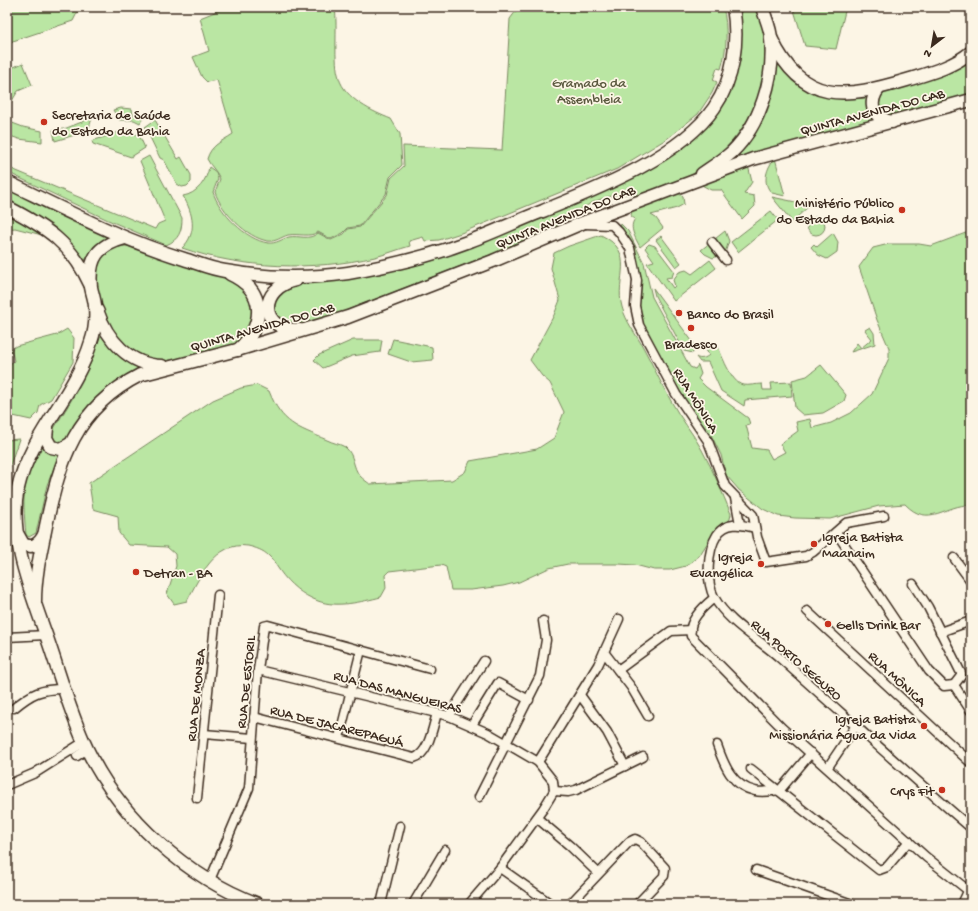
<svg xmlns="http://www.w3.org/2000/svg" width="978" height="911" font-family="'Gochi Hand',sans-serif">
  <rect width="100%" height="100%" fill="#fcf5e5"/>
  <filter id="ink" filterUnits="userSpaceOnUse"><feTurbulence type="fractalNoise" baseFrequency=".025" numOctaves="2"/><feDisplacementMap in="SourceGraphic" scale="8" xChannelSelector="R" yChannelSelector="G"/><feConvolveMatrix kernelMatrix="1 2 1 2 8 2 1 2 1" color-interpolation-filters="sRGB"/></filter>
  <g filter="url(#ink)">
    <!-- green -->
    <g fill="#bae6a3" stroke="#7a8860">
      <polygon points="7,7 80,7 73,21 7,43"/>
      <path d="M227,7h108c3,21 -2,54 4,71 6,21 34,34 52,41l9,15 2,31 -12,12 -4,17 -26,32 -12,2 -5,5 -12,6 -13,-7c-9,6 -19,1 -30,3 -7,2 -12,7 -20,6 -21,-3 -47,-30 -53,-49l5,-13c-3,-8 -9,-12 -13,-20 4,-14 14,-17 26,-25l-16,-54 -10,2 -5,-5 -9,-20 16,-6 -9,-33z"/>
      <path d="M519,7h204c5,20 4,43 -2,62l-4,-1 -4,12 4,2 -5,11 -14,21 -30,24 -51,31 -156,64 -22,7 -14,1 -2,-4 -14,4 1,5c-11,3 -23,8 -35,11 -61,14 -133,12 -193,-9 16,-15 11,-35 1,-52 14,-2 24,-16 26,-29l7,5 2,7 -5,13c6,20 33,48 55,51 8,1 14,-4 21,-6 10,-2 20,4 29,-4l13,7 13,-6 4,-5 12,-2 27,-32 4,-17 13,-12 -1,-20 99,4 8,-131z"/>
      <path d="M740,7h17c25,73 -10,140 -77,174 -10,5 -22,10 -34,13 -6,2 -14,0 -21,0 -27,2 -50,16 -68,35l-233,90 -31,8 -11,-3 -11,-16 12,-19 12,-4 46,-5 39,-6 55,-15 219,-94 78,-80 9,-34 1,-24z"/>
      <polygon points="793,7 846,7 836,49 805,46"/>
      <polygon points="971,58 971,95 888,116 879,109 880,96 891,88"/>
      <path d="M777,61c24,32 53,39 91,37l7,22 -141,40c28,-25 33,-65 43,-99z"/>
      <polygon points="23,63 32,85 18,91 10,104 7,104 7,70"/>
      <polygon points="121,108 132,109 133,115 143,118 140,123 134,120 119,120 113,110"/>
      <polygon points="92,118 88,131 55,141 53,130 64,129"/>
      <polygon points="155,120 178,159 181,157 191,175 191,182 187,186 182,187 177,184 164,160 160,158 145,127"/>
      <polygon points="7,121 23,127 42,131 42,142 19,139 7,135"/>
      <polygon points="128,129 140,137 145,148 131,157 93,144 92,141"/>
      <path d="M149,156l33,62c0,13 -3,22 -16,27l-58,-25 -101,-48v-5l148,62 3,-5 7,-3 -25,-60z"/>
      <path d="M775,158l10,38 -13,-3c-11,-10 -5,-26 3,-35z"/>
      <polygon points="747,161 752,182 744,194 754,196 755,206 742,219 721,190 711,190 698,183"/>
      <path d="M7,188l103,48 -16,10 -10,16c-20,-30 -45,-46 -77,-62z"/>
      <path d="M674,189l9,8 1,7 -7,4 -26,7 5,3 7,10 -23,19c-4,-8 -12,-20 -5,-28l-4,-3 1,-7z"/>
      <polygon points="772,197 810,205 795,219 797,222 794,224"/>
      <polygon points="771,211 778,220 738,252 731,242"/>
      <polygon points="7,213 42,235 15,228 7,229"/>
      <circle cx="816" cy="226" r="9"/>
      <path d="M621,224l7,7 16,32 8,34 38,70 5,2 3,-4 3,9 -3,5 8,8 42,31 2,6 -4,1 6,23 15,2 5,9 13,-7 -5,-8 18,-13 -2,-9 14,-3 2,9 19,-5 20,-10 21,-19 17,-36v-10l-12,-28 -18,-53 14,-19 16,-4h30l12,2 40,-15v274c-26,-1 -42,24 -66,-1l-26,2 -49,13 -35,-1 -17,-2 -15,-7 -24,-19 -13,-15 -5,-20 -11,-22 -9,-11 -17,-15 -45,-82 -4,-56 -16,-37z"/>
      <polygon points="725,231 729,241 725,253 713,258 705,254 701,250"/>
      <polygon points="833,233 838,242 837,252 827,259 818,255 811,247 814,244 817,247"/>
      <path d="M601,235c37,18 13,44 21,72 4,15 14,27 21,40 10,18 18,37 28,54 9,17 22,32 31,49 11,20 20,42 29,64l-1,5 -13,9 -18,28 -13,10 -16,4h-16l-19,-5 -16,-1h-51l-19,4 -30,14 -16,4 -32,4h-20l-5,-23 -5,-2 -52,6 -4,4 1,13 -5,9c-20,5 -44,11 -63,4 -16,-6 -29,-17 -38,-30 -4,-5 -6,-11 -11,-15 -6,-6 -13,-8 -21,-10 -33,-5 -49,32 -61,55l-13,3 -7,-10 9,-28 -1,-12 -8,-7 -38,-2 -10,-12 -1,-17 -25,-7 -4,-26 124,-83 28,-12 16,-3 12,6c13,33 28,36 58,49 6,3 13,4 18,7 10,8 7,20 15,29 3,3 7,6 10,8l82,-4 13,-8 5,-11 67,-12 17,-11 10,-26 -14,-29 -8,-7 -12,-16 24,-45 6,-15 -9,-32 3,-15 15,-7z"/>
      <polygon points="661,236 681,263 676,267 656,240"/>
      <polygon points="649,244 655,246 674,271 672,277 666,278 673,288 675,286 673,280 679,272 686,270 692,274 710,260 716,268 674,301 647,263 654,261 645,248"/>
      <path d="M127,246l99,31 15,8 12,20 -2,24 -15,14 -8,4c-22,5 -49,16 -72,13 -13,-2 -29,-9 -38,-19 -21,-24 -41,-93 9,-95z"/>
      <polygon points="653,288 695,345 693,353 684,351 655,296"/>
      <polygon points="870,327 874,333 875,344 851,352 857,343 861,348 872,339 865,330"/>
      <polygon points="67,329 74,338 73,362 51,399 40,405 38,413 31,420 13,416 7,412 7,366 14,361 11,349 16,346 57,335"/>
      <path d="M100,333c12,22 25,27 47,35l-82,74 -10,2 -5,-9c20,-33 42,-64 50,-102z"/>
      <polygon points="393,339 432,347 433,360 411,362 388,354"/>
      <polygon points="353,340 382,340 380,352 352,356 323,368 314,360 319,355"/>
      <path d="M716,342c5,11 15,41 27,43 6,1 13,-1 19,-1l1,6h9l-1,-7 20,-1 1,14 -47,4 -1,6 -23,-15 -13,-29h-8l-4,-5c4,3 10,1 13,-2l-3,-5z"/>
      <polygon points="821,365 846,395 844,401 823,413 803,415 795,408 792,380 807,376"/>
      <polygon points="19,439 7,474 7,475 7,440"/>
      <path d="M42,444l4,5 14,4 -13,32 -11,48 -7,4 -3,-2c-4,-44 -4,-52 16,-91z"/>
    </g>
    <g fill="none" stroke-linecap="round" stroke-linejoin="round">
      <defs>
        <g id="street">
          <polyline points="585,224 612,225 619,232 630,248 637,280 635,306 639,325 676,394 708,441 725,486 753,515 757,537 766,562 806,556 813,552 846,523 884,516"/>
          <polyline points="712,242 726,260"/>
          <polyline points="735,498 740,524"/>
          <path d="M755,528c-14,-4 -29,-7 -38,7 -10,16 -11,46 -3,62 14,26 45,42 67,62 63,56 126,114 190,169"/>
          <polyline points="836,532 929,671 944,686 954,685"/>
          <polyline points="954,558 971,581"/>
          <polyline points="913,584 928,607 961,673 961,676 954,685"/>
          <path d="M714,598c-10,8 -27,23 -23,38l91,92 144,129 43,34"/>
          <polyline points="807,611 971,763"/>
          <polyline points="940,632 971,621"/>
          <polyline points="7,637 46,635"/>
          <polyline points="604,652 631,687 648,716"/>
          <polyline points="258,670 449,716 488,733 538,762 553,781 554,791 543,809 500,868 469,904"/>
          <polyline points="618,670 671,631 691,630"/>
          <polyline points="954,685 971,711"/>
          <polyline points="580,695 607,732 625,766"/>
          <path d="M14,708c18,-15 27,-19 50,-19"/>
          <polyline points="449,716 484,661"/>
          <path d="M254,717l160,41c15,-4 19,-32 23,-45"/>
          <polyline points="472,725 498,683 529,700"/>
          <polyline points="204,734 252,738"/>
          <polyline points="339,738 361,650"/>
          <path d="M717,745c7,20 15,41 38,46 7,2 17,0 25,-1l31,-37"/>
          <polyline points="77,756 87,749"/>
          <polyline points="538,762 598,665 619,619"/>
          <polyline points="828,767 855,727"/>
          <polyline points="751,769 879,870 887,867 909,841"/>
          <polyline points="7,785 35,773 84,742"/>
          <polyline points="554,791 568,792 576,790 643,757"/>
          <polyline points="479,797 540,676 546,640 543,621"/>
          <polyline points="197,798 218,595"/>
          <polyline points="537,818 570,846 598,873"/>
          <polyline points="500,868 551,904"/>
          <polyline points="756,870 852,904"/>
          <polyline points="210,880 249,788 258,670 264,626 268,625 430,669"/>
          <polyline points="381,904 400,826"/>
          <polyline points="413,904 445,850"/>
          <polyline points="570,904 629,842 635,839 641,842 665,868 664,876 637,904"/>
          <polyline points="962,904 970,887"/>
        </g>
        <g id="secondary">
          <path d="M771,38c32,68 75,60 136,42 23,-7 46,-13 64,-28"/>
          <path d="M879,88c-12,16 -6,30 13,34"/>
          <path d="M702,174c10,-7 21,-14 30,-22 28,-27 43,-74 39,-113 0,-10 -6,-22 -9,-32"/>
          <path d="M7,182c58,28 115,58 177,77 13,4 27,10 41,12 40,7 83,8 123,2 41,-7 83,-17 122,-32 25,-9 49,-21 73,-30 54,-22 137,-54 171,-103 20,-29 25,-67 19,-101"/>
          <path d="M7,207c39,20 64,36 83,77"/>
          <path d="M125,238c-27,7 -37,20 -34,49 1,6 4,13 4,20 1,11 0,24 -4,35 -15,51 -62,95 -73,146 -10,46 12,102 27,144 14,39 24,79 42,117 33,69 99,128 171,155"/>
          <path d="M230,274c37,17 35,51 8,76"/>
          <path d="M296,280c-38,8 -38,51 4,50"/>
          <path d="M97,310c10,30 32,55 65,56"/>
          <polyline points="47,428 46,438 51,447 61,449 70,444"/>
          <path d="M18,535l5,9c10,5 16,0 21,-9"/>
          <path d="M35,601c0,-26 6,-50 11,-75 14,-66 29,-118 94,-151l97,-25 111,-33 145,-56 89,-38 171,-64 218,-59"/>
        </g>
      </defs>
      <!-- street casing -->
      <use href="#street" stroke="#3b2a1e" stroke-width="11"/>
      <!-- secondary casing -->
      <use href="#secondary" stroke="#3b2a1e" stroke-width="15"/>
      <!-- street -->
      <use href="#street" stroke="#fcf5e5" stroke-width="8"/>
      <!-- secondary -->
      <use href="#secondary" stroke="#fcf5e5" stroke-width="12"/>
    </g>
  </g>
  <!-- markers -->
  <g fill="#c8321e" stroke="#fcf5e5" stroke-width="1.5">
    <circle cx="44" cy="122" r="4"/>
    <circle cx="902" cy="210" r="4"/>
    <circle cx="679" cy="313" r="4"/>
    <circle cx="691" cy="328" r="4"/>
    <circle cx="814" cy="544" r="4"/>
    <circle cx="761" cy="564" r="4"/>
    <circle cx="136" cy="572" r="4"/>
    <circle cx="828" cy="624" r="4"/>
    <circle cx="924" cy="726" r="4"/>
    <circle cx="942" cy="790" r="4"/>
  </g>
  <g text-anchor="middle" stroke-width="3.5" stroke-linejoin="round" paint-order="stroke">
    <!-- park labels -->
    <g font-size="14" fill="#5b593f" stroke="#fcf5e5">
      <text x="589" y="87">Gramado da<tspan x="589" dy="16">Assembleia</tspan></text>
    </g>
    <!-- street labels -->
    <g font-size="14" fill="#3b2a1e" stroke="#fcf5e5">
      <text transform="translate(872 111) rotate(-15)" y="5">QUINTA AVENIDA DO CAB</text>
      <text transform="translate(565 216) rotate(-22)" y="5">QUINTA AVENIDA DO CAB</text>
      <text transform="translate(262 326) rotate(-16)" y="5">QUINTA AVENIDA DO CAB</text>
      <text transform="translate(697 400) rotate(58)" y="5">RUA MÔNICA</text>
      <text transform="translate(797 659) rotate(41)" y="5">RUA PORTO SEGURO</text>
      <text transform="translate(898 678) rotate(43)" y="5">RUA MÔNICA</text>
      <text transform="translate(245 682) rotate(-84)" y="5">RUA DE ESTORIL</text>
      <text transform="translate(398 691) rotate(15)" y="5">RUA DAS MANGUEIRAS</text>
      <text transform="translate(195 695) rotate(-84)" y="5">RUA DE MONZA</text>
      <text transform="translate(337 725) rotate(14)" y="5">RUA DE JACAREPAGUÁ</text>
    </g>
    <!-- poi labels -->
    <g font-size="14" fill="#3b2a1e" stroke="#fcf5e5" text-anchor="start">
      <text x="52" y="119">Secretaria de Saúde<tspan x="52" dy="16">do Estado da Bahia</tspan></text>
      <text x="894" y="207" text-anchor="end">Ministério Público<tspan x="894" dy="16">do Estado da Bahia</tspan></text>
      <text x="687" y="318">Banco do Brasil</text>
      <text x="691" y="348" text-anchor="middle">Bradesco</text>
      <text x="822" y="541">Igreja Batista<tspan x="822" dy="16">Maanaim</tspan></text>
      <text x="753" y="561" text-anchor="end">Igreja<tspan x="753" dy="16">Evangélica</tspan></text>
      <text x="144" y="577">Detran - BA</text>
      <text x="836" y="629">Gells Drink Bar</text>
      <text x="916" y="723" text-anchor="end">Igreja Batista<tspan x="916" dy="16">Missionária Água da Vida</tspan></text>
      <text x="934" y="795" text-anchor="end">Crys Fit</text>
    </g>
  </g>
  <!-- margin -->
  <rect width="978" height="911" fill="none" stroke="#fcf5e5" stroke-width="24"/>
  <rect x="12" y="12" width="954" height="887" fill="none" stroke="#3b2a1e" stroke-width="1.5" filter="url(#ink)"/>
  <!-- north arrow -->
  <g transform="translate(932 46) rotate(211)" stroke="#fcf5e5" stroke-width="3" paint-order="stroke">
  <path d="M0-3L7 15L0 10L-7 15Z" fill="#3b2a1e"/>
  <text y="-6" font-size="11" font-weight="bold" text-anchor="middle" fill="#3b2a1e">N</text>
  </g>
</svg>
